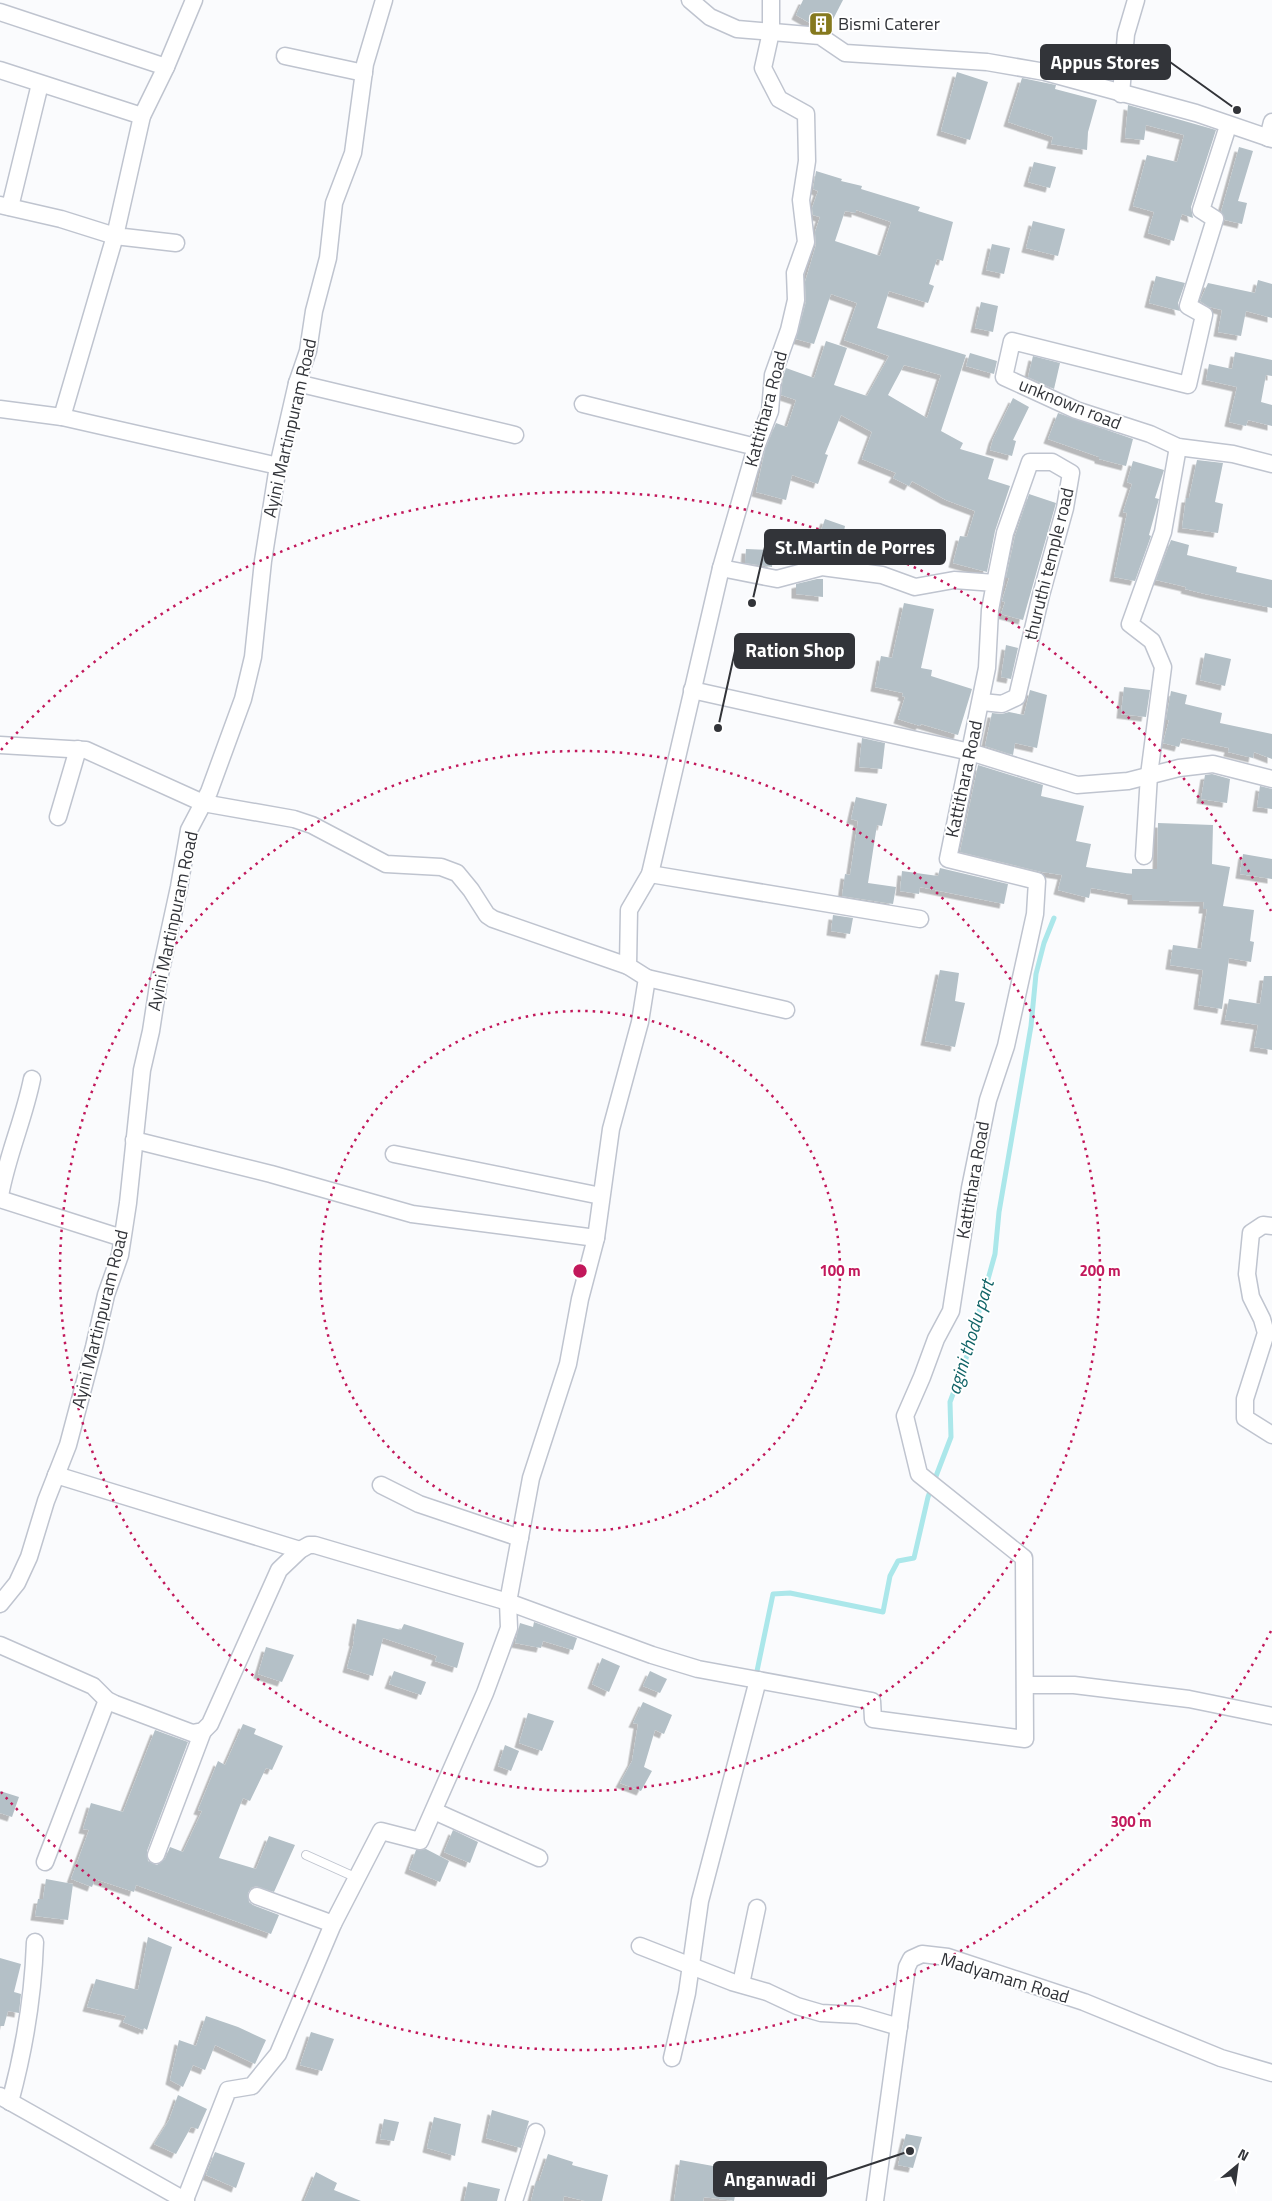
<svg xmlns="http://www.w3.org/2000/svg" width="1272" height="2201" font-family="'Titillium Web',sans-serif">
  <defs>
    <filter id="shadow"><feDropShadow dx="-4.5" dy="4.5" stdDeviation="0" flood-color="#0004"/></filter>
  </defs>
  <rect width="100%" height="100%" fill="#fafbfd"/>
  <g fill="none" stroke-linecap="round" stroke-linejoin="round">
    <!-- stream -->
    <polyline stroke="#abe7ea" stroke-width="5" points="757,1671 773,1594 790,1593 883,1612 890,1576 898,1561 914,1558 928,1497 951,1437 950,1402 965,1362 995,1254 999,1212 1031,1026 1036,974 1044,943 1054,918"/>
  </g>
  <!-- building -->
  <g fill="#b4c0c7" fill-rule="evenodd" filter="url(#shadow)">
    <polygon points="803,0 843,0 828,29 815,26 796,15"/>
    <polygon points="957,72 988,82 970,140 941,131"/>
    <polygon points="1022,78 1056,85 1055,89 1097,100 1088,132 1087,150 1051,144 1053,137 1008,122"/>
    <polygon points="1128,105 1216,130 1191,207 1193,218 1182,214 1174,241 1148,233 1154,212 1133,206 1147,155 1177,162 1184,135 1146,125 1144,140 1125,138"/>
    <polygon points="1239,147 1253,151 1238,201 1247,203 1242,224 1225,220 1221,212"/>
    <polygon points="1034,162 1056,167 1050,188 1028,182"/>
    <path d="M816,171l26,8 -1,2 21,5 -1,3 59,18 -2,4 35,11 -10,39 -6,-2 -8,25 5,2 -6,17 -39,-12 -12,37 89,27 -25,76 22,12 -3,6 34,10 -6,20 22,7 -15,45 -8,41 -34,-9 7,-27 7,1 8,-26 -29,-11 -34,-19 -3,5 -16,-8 3,-5 -34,-14 10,-27 -31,-17 -16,39 3,1 -10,29 -26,-9 -6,25 -30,-8 9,-42 11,-27 11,4 9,-27 -15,-5 2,-18 3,-9 28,10 12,-37 21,7 -13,37 33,11 22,-40 -45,-16 13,-37 -26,-9 -17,50 -18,-5 10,-37 -1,-20 11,-37 -1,-13 5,-15 -7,-2 -1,-7 6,-17 -5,-2zM856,210l35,12 -11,34 -45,-15 10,-30 11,2zM904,365l37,10 -14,43 -39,-23z"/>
    <polygon points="1033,221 1065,229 1058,256 1026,248"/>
    <polygon points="992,244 1010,248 1004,274 986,270"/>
    <polygon points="1156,276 1185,283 1178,303 1180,311 1149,303"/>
    <polygon points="1258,280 1272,284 1272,318 1246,311 1241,336 1218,332 1222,310 1209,307 1200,301 1208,283 1255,293"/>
    <polygon points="981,302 998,306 993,332 975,328"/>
    <polygon points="1235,352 1272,360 1272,376 1266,375 1261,402 1272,405 1272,426 1248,420 1246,426 1229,422 1237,387 1206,380 1209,364 1232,369"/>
    <polygon points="970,353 997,361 994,374 966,366"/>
    <polygon points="1033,356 1060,363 1054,389 1028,377"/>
    <polygon points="1013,398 1029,407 1013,440 1016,441 1012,456 990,450 993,439"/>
    <polygon points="1058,413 1133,439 1126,466 1099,459 1099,457 1048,439"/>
    <polygon points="1197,460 1223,463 1215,502 1223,504 1218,533 1182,528 1186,498 1189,498"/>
    <polygon points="1133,461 1164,470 1155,498 1159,499 1149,535 1151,536 1135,581 1114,577 1127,513 1123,512 1132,484 1127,482"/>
    <polygon points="1029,494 1056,503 1023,620 1001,614 1005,602 1002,601 1009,578 1006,578 1015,536"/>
    <polygon points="825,519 845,526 844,531 878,541 871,562 837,551 836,555 815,548"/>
    <polygon points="1171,540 1189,545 1187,555 1237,567 1236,572 1272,580 1272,608 1205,594 1185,589 1186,587 1156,580"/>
    <polygon points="746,549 773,550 772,567 745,563"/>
    <polygon points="817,579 823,579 823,597 796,594 796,584"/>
    <polygon points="904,603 934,609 921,668 932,670 931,676 972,689 958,735 921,724 920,726 898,719 905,697 902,696 903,693 875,687 881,656 892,658"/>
    <polygon points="1006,645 1018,648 1011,679 1001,677"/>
    <polygon points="1205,653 1231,659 1225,686 1200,680"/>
    <polygon points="1124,687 1150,690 1146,717 1121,714"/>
    <polygon points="1030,690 1047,695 1037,748 1015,743 1013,755 985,746 992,713 1002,714 1009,712 1024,715"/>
    <polygon points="1171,691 1187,695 1185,704 1222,713 1220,723 1272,734 1272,759 1254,752 1253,758 1228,752 1229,748 1182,738 1179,747 1163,743 1169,720 1166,720"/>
    <polygon points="862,738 885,743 882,769 859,767"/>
    <polygon points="978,765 1043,785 1041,796 1084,806 1076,841 1091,844 1086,867 1132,874 1132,869 1157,869 1158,823 1213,825 1212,864 1230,867 1223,906 1254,910 1250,941 1254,942 1251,962 1229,958 1222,1009 1198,1005 1203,970 1170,965 1173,945 1201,949 1207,909 1203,909 1204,902 1132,900 1132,895 1091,888 1089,898 1058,890 1062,875 1042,872 960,852"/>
    <polygon points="1212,774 1230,779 1227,803 1201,799 1205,775"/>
    <polygon points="1260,786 1272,789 1272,809 1257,807"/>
    <polygon points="856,797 887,804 882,826 877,825 868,883 896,887 893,904 842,896 845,874 850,875 858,821 851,819"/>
    <polygon points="1243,854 1272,859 1272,879 1240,874"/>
    <polygon points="940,868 1008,884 1004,904 920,887 919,894 900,891 902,871 938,876"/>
    <polygon points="833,915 853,918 850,934 831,931"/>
    <polygon points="940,970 959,973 955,1001 965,1003 955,1047 925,1041"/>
    <polygon points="1264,976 1272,976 1272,1050 1254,1047 1258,1025 1225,1020 1229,999 1260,1004"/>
    <polygon points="357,1619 401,1630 404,1624 464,1643 457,1668 435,1661 437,1656 383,1638 373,1676 347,1668 354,1642 353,1641"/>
    <polygon points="534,1622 577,1638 573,1650 543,1641 541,1648 515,1643 520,1623 533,1627"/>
    <polygon points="266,1647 294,1655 282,1682 258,1674"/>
    <polygon points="602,1658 620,1666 609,1692 592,1684"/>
    <polygon points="394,1671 426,1682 421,1695 389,1684"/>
    <polygon points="650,1671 667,1679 660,1693 643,1686"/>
    <polygon points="643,1702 672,1715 664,1734 655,1730 644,1767 652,1771 641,1791 620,1783 632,1761 638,1724 633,1723"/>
    <polygon points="528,1713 554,1721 542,1751 519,1743"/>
    <polygon points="243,1724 256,1729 254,1734 283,1746 272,1770 266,1768 250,1801 243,1798 219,1858 256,1869 269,1836 295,1845 274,1892 256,1886 251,1888 248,1893 249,1902 253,1905 279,1915 271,1934 136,1885 134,1892 95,1879 92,1887 71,1879 89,1830 83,1829 91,1803 123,1812 155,1730 188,1742 147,1851 148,1861 157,1865 165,1859 170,1847 183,1852 202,1811 198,1810 218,1761 225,1765"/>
    <polygon points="505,1745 519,1751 511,1771 498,1766"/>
    <polygon points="0,1791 19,1797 12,1817 0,1813"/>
    <polygon points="453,1830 478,1842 470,1863 444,1852"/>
    <polygon points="426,1849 449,1861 440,1882 409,1869 416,1850"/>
    <polygon points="46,1879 73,1884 68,1920 35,1916 38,1899 43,1899"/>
    <polygon points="148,1937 172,1947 147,2030 144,2028 143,2030 123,2022 126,2016 87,2007 96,1979 138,1990"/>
    <polygon points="0,1958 21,1964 14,1992 21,1994 19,2013 8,2011 4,2026 0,2026"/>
    <polygon points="206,2016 238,2027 266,2040 255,2064 215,2045 205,2070 193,2065 183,2087 170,2080 179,2040 196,2046"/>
    <polygon points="311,2032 334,2039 322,2071 300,2065"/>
    <polygon points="178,2095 207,2109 198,2129 191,2127 176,2154 154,2144 169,2120"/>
    <polygon points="492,2110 529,2121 521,2148 486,2138"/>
    <polygon points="434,2117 461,2124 455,2156 427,2148"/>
    <polygon points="384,2119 399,2122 394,2141 380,2139"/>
    <polygon points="906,2134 922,2137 913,2168 898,2165"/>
    <polygon points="215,2152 245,2163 236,2188 206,2175"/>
    <polygon points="548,2154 573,2162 572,2165 608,2175 602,2201 585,2201 564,2196 563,2201 531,2201 536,2181 539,2181"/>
    <polygon points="680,2160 713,2166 713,2164 740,2170 734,2201 704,2197 703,2201 674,2201"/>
    <polygon points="316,2172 337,2183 334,2190 361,2201 304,2201"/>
    <polygon points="468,2182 500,2189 497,2201 464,2201"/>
  </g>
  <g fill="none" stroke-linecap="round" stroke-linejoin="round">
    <defs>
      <polyline id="lane" points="306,1855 357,1878"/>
      <g id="street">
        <polyline points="690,0 710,17 737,29 820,36 845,53 987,62 1045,72 1196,113 1272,139"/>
        <polyline points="0,12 166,67"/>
        <polyline points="285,56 364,73"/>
        <polyline points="0,70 142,116"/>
        <polyline points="1121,94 1126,34 1136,0"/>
        <polyline points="1228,126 1201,210 1215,219 1188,306 1204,315 1188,385 1012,341 1004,377 1076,410 1150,434 1178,447 1233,454 1272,464"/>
        <polyline points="1268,138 1272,122"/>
        <polyline points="0,205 61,219 115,236 62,417"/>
        <polyline points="10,207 40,84"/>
        <polyline points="176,243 115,236 142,116 166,67 194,0"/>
        <polyline points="297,383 515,435"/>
        <polyline points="583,404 756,447"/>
        <polyline points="0,409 62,417 278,466"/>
        <polyline points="692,690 970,752 1077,785 1128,781 1179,768 1213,764 1272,779"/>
        <polyline points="982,702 1002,704 1017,697 1041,595 1065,508 1071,473 1052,462 1030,462 1005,533 995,583"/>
        <polyline points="0,745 86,750 203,803 294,819 312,825 386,864 441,867 457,873 471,890 487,915 493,919 628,966"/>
        <polyline points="58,817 78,749"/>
        <polyline points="1144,856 1149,775 1163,667 1152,641 1130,624 1163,532 1178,447"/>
        <polyline points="650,874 920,919"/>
        <polyline points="647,978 786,1010"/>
        <polyline points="134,1140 271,1174 412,1214 596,1238"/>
        <polyline points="394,1154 601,1196"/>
        <path d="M0,1196c7,-40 24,-77 32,-117"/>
        <polyline points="0,1199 122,1238"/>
        <polyline points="1272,1226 1263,1225 1251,1233 1247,1274 1251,1297 1262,1319 1266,1333 1245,1399 1245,1418 1272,1435"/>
        <polyline points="56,1475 300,1550"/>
        <polyline points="381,1485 419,1504 520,1538"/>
        <polyline points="0,1604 17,1583 29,1557 46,1501 68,1445 94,1347 106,1295 120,1255 128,1203 142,1070 151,1031 159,979 179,887 189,830 209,792 243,699 253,657 263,561 278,466 297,383 308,351 314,311 328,258 334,203 353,153 365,64 384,0"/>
        <polyline points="0,1645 93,1686 107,1700 115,1704 192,1733 203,1731 210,1724 279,1570 300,1550 309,1545 315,1545 508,1602 652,1655 698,1669 872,1701 873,1719 1025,1739 1024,1558 919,1474 905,1416 922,1377 936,1339 951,1311 970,1188 988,1100 1006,1046 1035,914 1037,881 948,859 987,668 990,610 995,583 954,580 915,587 882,575 822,567 777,579 721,568 756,447 770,411 773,375 789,330 796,300 795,273 806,242 801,200 807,161 806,114 779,99 763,68 771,32 771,0"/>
        <polyline points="1026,1685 1074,1685 1189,1699 1272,1716"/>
        <polyline points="434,1811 539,1858"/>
        <polyline points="156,1855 203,1731"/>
        <polyline points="45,1862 107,1700"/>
        <polyline points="257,1896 333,1924"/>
        <polyline points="640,1946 732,1982 767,1992 797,2006 821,2013 858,2015 899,2027"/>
        <polyline points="741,1984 757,1908"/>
        <polyline points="672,2058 687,1993 700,1901 758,1680"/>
        <polyline points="0,2096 186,2201"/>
        <path d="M10,2102c15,-55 23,-103 25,-160"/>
        <polyline points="185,2200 228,2090 252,2086 278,2054 333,1924 381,1831 420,1841 485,1693 509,1628 508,1602 531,1478 568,1364 580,1299 596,1238 611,1129 640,1022 647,978 628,966 629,910 650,874 721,568"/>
        <polyline points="514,2201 536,2132"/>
        <polyline points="875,2201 907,1967 911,1959 922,1954 948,1957 1084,2002 1221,2058 1272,2073"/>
      </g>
    </defs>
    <!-- lane casing -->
    <use href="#lane" stroke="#bfc4cf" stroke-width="10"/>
    <!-- street casing -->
    <use href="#street" stroke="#bfc4cf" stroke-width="19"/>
    <!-- lane -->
    <use href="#lane" stroke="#fff" stroke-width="8"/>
    <!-- street -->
    <use href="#street" stroke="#fff" stroke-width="16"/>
  </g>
  <!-- distance rings -->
  <g fill="none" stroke="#c2185b" stroke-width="2.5" stroke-dasharray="2.5 5">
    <circle cx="580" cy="1271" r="260"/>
    <circle cx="580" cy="1271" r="520"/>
    <path d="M1271 1631A779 779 0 0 1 1 1792M1 750A779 779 0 0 1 1271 911"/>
  </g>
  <!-- icons -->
  <defs>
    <symbol id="building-square" viewBox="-11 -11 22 22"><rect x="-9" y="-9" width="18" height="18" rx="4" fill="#85791e" stroke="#fff"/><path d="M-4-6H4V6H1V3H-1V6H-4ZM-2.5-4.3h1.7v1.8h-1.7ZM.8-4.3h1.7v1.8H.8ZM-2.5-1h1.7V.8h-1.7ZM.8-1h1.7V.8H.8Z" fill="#fff"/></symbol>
  </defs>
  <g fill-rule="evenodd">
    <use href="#building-square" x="807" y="10" width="28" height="28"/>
  </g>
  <g text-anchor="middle" stroke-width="4" stroke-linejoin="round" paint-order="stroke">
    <!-- poi labels -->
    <g font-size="18" fill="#323439" stroke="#fff" text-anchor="start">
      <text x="838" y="30">Bismi Caterer</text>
    </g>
    <!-- street labels -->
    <g font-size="18" fill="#323439" stroke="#fff">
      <text transform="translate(1070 404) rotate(22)" y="6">unknown road</text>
      <text transform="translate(766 409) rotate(-75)" y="6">Kattithara Road</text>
      <text transform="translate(290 428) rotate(-77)" y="6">Ayini Martinpuram Road</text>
      <text transform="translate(1049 564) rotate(-76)" y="6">thuruthi temple road</text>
      <text transform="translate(964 779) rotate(-78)" y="6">Kattithara Road</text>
      <text transform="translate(173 921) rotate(-78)" y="6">Ayini Martinpuram Road</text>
      <text transform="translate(973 1180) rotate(-80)" y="6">Kattithara Road</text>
      <text transform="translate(100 1319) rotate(-76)" y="6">Ayini Martinpuram Road</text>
      <text transform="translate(1005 1978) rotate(17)" y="6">Madyamam Road</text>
    </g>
    <!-- water labels -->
    <g font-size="19" font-style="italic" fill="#116467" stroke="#fff">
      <text transform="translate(970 1337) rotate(-73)" y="7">agini thodu part</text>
    </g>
  </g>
  <circle cx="580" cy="1271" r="8" fill="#c2185b" stroke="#fff" stroke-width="2.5"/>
  <g font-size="15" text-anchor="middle" font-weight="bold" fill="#c2185b" stroke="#fff" stroke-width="4" stroke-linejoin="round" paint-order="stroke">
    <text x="840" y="1276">100 m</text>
    <text x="1100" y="1276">200 m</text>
    <text x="1131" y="1827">300 m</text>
  </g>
  <!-- callouts -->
  <path fill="none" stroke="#323439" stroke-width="2" d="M1237 110L1170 62M752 603L765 547M718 728L735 651M910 2151L826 2179"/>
  <g fill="#323439" stroke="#fff" stroke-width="2">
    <circle cx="1237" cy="110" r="5"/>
    <circle cx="752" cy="603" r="5"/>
    <circle cx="718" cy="728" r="5"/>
    <circle cx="910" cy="2151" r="5"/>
  </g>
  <g fill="#323439" stroke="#323439" stroke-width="2">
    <rect x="1041" y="45" width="129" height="34" rx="5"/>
    <rect x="765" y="530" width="180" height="34" rx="5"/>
    <rect x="735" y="634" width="119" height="34" rx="5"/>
    <rect x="714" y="2162" width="112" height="34" rx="5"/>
  </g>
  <g font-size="19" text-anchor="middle" font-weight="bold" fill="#fff">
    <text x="1105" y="69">Appus Stores</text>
    <text x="855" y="554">St.Martin de Porres</text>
    <text x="795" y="657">Ration Shop</text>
    <text x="770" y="2186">Anganwadi</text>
  </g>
  <!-- north arrow -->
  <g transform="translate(1237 2166) rotate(29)" stroke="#ffffff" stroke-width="4" paint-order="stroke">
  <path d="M0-4L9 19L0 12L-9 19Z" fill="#323439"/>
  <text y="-8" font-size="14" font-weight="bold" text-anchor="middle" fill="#323439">N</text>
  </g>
</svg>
